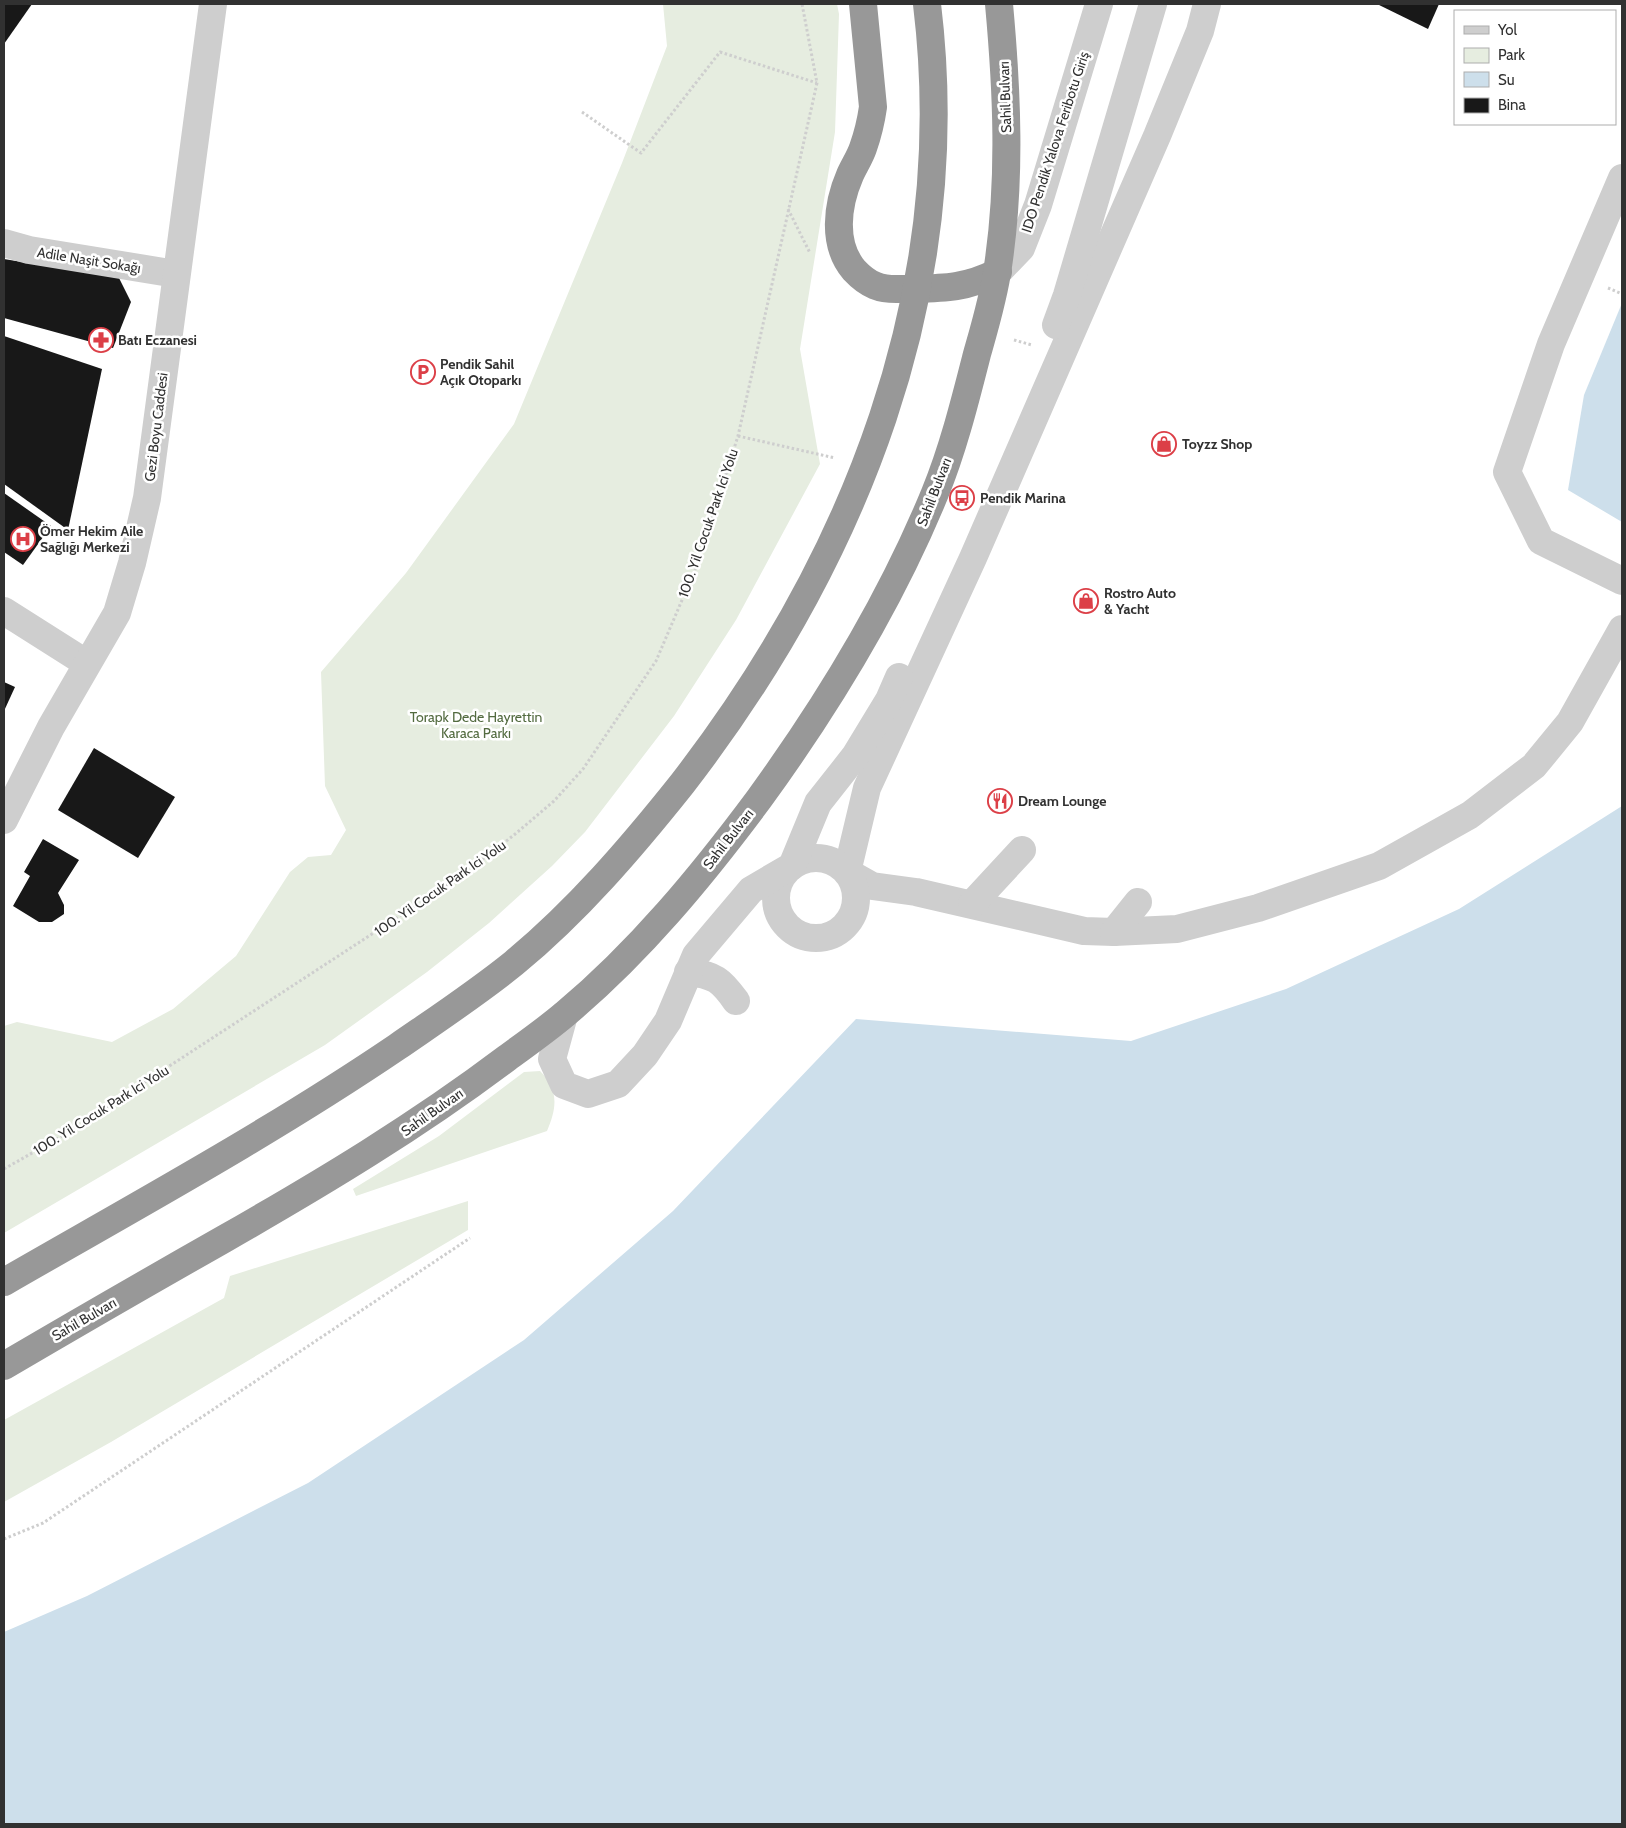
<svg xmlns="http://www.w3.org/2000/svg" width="1626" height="1828" font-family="Cabin,sans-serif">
  <rect width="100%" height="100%" fill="#fff"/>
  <!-- green -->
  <g fill="#e6ede0">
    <polygon points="663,4 837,4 839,14 835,132 800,349 820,464 736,620 674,716 585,832 552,866 489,923 427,972 325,1045 4,1233 4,1026 17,1022 112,1042 173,1009 236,956 290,872 308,857 331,855 346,830 325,786 321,672 406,573 514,424 622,163 667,46"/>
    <path d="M540,1071c19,18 17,37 7,60l-191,65 -3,-7 86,-53 85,-64z"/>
    <polygon points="468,1201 468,1230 111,1442 4,1502 4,1420 224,1298 230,1276"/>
  </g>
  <!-- water -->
  <g fill="#cddfeb">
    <polygon points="1622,303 1622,522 1568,490 1584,395"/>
    <polygon points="1622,806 1622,1824 4,1824 4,1632 87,1596 308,1483 524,1340 673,1211 856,1019 1131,1041 1286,989 1459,909"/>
  </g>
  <!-- building -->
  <g fill="#181818">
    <polygon points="4,4 32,4 4,44"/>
    <polygon points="1377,4 1439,4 1428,29"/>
    <polygon points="4,259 119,278 131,302 113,348 4,318"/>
    <polygon points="4,336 102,369 68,530 4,484"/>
    <polygon points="4,493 51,526 23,565 4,552"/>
    <polygon points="4,682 15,687 4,711"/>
    <polygon points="94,748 175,797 138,858 58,810"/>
    <polygon points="43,839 79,860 58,893 64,905 64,914 52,922 39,922 13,906 30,876 24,872"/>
  </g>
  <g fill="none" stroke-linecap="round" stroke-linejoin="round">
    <!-- path -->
    <g stroke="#cecece" stroke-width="3" stroke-dasharray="2.5 2.5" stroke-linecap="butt">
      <polyline points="582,112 641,153 720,52 817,83"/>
      <polyline points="788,209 810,253"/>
      <polyline points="1608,288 1622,294"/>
      <polyline points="1014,340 1032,345"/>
      <polyline points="738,436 835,458"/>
      <polyline points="4,1169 62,1136 461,876 514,835 554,801 583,769 656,661 697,565 738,436 817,83 802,4"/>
      <polyline points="4,1539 43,1523 470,1238"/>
    </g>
    <!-- minor -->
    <g stroke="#cecece" stroke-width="28">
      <polyline points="1207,4 1200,31 1157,136 973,558 867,788 847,872 872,886 916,892 1084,931 1114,932 1177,929 1258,908 1379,866 1470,815 1534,766 1570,722 1622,629"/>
      <polyline points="1622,178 1551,344 1507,472 1541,541 1622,581"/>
      <polyline points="4,243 29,250 176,274"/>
      <polyline points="998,272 1021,248 1038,205 1099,4"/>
      <polyline points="1056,325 1067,295 1153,4"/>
      <polyline points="4,611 86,663"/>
      <polyline points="4,820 51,727 117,613 132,563 147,498 213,4"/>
      <circle cx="816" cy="898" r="40"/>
      <polyline points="972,904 1022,850"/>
      <polyline points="1114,932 1138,902"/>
      <path d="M688,972c27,3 33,8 48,29"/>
      <polyline points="564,1015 552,1059 564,1085 588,1094 618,1084 645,1055 668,1021 696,955 751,890 792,866 818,803 855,756 889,700 899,677"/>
    </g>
    <!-- highway -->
    <g stroke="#989898" stroke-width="28">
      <path d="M863,4l10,103c-2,14 -5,27 -10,41 -3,9 -9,18 -13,27 -13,30 -18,69 4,95 14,15 26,20 47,19 38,-1 62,1 97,-17"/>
      <path d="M4,1282c132,-76 266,-149 393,-235 39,-27 80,-54 117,-84 63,-52 117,-115 168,-179 174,-225 280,-493 245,-780"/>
      <path d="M4,1366c73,-43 146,-85 220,-127 98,-56 193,-113 283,-181 19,-14 39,-28 58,-44 74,-62 136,-137 194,-215 69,-95 131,-196 176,-306 18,-44 30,-92 42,-139 8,-28 17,-58 21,-88 13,-87 9,-175 1,-262"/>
    </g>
  </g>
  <!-- icons -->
  <defs>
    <symbol id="pharmacy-ring" viewBox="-11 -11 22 22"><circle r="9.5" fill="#fff" stroke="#dc3f47" stroke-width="1.5"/><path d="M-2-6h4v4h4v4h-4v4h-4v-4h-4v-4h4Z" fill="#dc3f47"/></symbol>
    <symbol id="parking-ring" viewBox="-11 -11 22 22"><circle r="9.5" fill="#fff" stroke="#dc3f47" stroke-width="1.5"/><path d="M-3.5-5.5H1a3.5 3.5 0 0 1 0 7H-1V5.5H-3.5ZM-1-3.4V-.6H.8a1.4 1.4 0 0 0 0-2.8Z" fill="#dc3f47"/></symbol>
    <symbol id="shop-ring" viewBox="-11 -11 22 22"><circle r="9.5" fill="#fff" stroke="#dc3f47" stroke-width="1.5"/><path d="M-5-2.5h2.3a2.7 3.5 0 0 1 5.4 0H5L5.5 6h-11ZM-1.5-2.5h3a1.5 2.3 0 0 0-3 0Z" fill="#dc3f47"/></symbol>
    <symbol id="bus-ring" viewBox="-11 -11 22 22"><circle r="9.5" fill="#fff" stroke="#dc3f47" stroke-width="1.5"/><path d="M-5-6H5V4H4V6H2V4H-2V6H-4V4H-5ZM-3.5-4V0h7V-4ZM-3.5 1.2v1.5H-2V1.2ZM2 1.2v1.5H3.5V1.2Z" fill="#dc3f47"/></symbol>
    <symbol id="hospital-ring" viewBox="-11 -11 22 22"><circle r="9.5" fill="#fff" stroke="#dc3f47" stroke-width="1.5"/><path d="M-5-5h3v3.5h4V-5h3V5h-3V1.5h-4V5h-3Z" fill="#dc3f47"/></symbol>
    <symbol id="restaurant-ring" viewBox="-11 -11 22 22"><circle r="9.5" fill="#fff" stroke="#dc3f47" stroke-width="1.5"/><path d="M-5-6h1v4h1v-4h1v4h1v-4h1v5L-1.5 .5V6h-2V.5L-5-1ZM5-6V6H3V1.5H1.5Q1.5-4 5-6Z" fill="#dc3f47"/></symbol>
  </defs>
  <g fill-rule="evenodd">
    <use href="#pharmacy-ring" x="87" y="326" width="28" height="28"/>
    <use href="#parking-ring" x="409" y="358" width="28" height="28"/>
    <use href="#shop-ring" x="1150" y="430" width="28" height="28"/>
    <use href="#bus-ring" x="948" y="484" width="28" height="28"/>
    <use href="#hospital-ring" x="9" y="525" width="28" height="28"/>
    <use href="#shop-ring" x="1072" y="587" width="28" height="28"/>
    <use href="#restaurant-ring" x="986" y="787" width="28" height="28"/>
  </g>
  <g text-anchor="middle" stroke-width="5" stroke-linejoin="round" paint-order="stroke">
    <!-- street labels -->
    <g font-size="14" fill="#313131" stroke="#fff">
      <text transform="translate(1005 97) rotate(-92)" y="5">Sahil Bulvarı</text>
      <text transform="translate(1055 142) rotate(-72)" y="5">IDO Pendik Yalova Feribotu Giriş</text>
      <text transform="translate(89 260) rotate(9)" y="5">Adile Naşit Sokağı</text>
      <text transform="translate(156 427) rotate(-83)" y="5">Gezi Boyu Caddesi</text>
      <text transform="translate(934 492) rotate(-69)" y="5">Sahil Bulvarı</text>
      <text transform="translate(708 523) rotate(-71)" y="5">100. Yil Cocuk Park Ici Yolu</text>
      <text transform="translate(728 839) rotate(-52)" y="5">Sahil Bulvarı</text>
      <text transform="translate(440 888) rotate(-35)" y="5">100. Yil Cocuk Park Ici Yolu</text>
      <text transform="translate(101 1110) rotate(-32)" y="5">100. Yil Cocuk Park Ici Yolu</text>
      <text transform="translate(432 1112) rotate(-35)" y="5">Sahil Bulvarı</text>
      <text transform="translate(84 1319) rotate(-30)" y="5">Sahil Bulvarı</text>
    </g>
    <!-- poi labels -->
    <g font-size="14" font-weight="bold" fill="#313131" stroke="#fff" text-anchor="start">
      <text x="118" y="345">Batı Eczanesi</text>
      <text x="440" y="369">Pendik Sahil<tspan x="440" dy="16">Açık Otoparkı</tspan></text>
      <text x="1182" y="449">Toyzz Shop</text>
      <text x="980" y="503">Pendik Marina</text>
      <text x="40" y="536">Ömer Hekim Aile<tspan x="40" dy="16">Sağlığı Merkezi</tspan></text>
      <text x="1104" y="598">Rostro Auto<tspan x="1104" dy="16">&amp; Yacht</tspan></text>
      <text x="1018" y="806">Dream Lounge</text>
    </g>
    <!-- park labels -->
    <g font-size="14" fill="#536b40" stroke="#fff">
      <text x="476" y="722">Torapk Dede Hayrettin<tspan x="476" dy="16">Karaca Parkı</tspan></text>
    </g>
  </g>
  <!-- border -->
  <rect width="1626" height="1828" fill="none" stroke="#313131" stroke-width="10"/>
  <!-- legend -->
  <rect x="1454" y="10" width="162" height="115" fill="#ffffff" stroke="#adadad"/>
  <rect x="1464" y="26" width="25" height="8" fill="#cecece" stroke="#adadad"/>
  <text x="1498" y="35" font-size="15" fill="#313131">Yol</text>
  <rect x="1464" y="48" width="25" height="15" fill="#e6ede0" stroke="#adadad"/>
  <text x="1498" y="60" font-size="15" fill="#313131">Park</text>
  <rect x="1464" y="72" width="25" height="15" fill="#cddfeb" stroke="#adadad"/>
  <text x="1498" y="85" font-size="15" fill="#313131">Su</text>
  <rect x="1464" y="98" width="25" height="15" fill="#181818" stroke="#adadad"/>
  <text x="1498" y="110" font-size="15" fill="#313131">Bina</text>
</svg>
